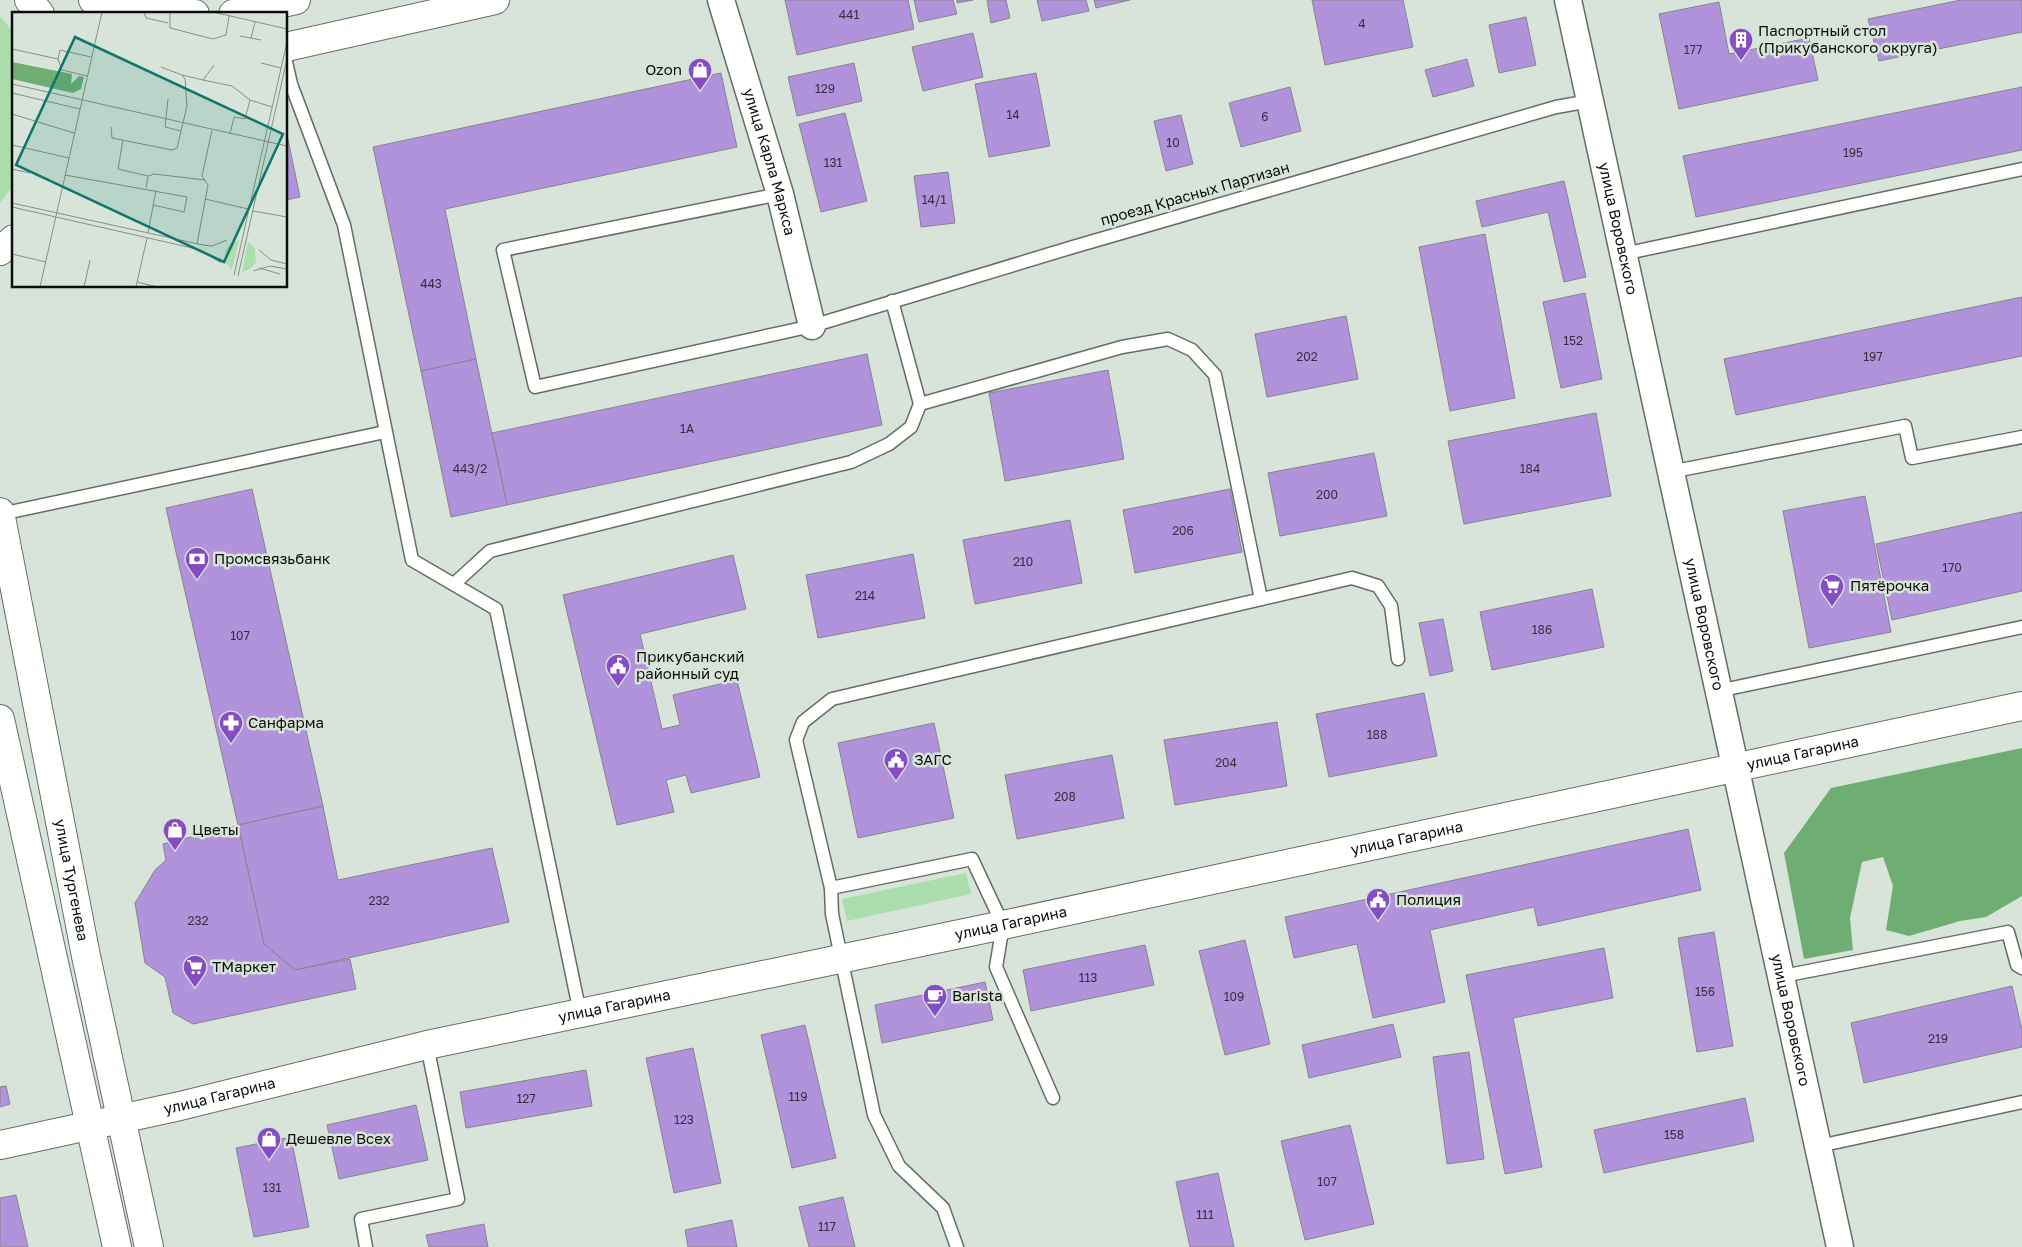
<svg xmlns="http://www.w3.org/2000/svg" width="2022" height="1247" font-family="'Golos Text',sans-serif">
  <rect width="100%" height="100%" fill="#d8e4d9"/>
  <!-- green -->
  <g fill="#abdead">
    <polygon points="0,16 14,33 14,184 0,203"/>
    <polygon points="966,873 971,894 847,921 842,899"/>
  </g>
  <!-- forest -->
  <polygon fill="#6fae73" points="2022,748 2022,896 1986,917 1960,921 1909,936 1886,930 1893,886 1883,857 1862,862 1850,918 1853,950 1804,959 1784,853 1831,788"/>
  <!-- building -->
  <g fill="#b193dc" stroke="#888390">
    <polygon points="785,0 908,0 914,29 797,55"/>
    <polygon points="914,0 953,0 957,14 919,22"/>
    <polygon points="957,0 973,0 957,3"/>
    <polygon points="987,0 1006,0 1010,18 991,23"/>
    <polygon points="1037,0 1086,0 1089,11 1042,21"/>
    <polygon points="1094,0 1130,0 1096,8"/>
    <polygon points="1312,0 1403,0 1413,47 1325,65"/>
    <polygon points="1961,0 2022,0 2022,32 1879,61 1868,19"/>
    <polygon points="1719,2 1729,54 1809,38 1818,80 1679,109 1659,14"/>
    <polygon points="1526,17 1536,65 1499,73 1489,25"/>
    <polygon points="973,33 983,77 923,91 912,47"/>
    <polygon points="1467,59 1474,86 1433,97 1425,70"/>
    <polygon points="854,63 862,101 797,116 788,77"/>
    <polygon points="721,73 737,147 445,209 476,359 421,371 373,147"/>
    <polygon points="1036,73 1050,146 989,157 975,84"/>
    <polygon points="1290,87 1301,131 1241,147 1229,103"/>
    <polygon points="2022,87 2022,150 1696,217 1683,156"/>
    <polygon points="845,113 867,201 821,212 799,124"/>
    <polygon points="1181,115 1193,164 1166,171 1154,121"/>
    <polygon points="286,130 300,197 286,200"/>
    <polygon points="948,172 955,223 921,227 914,176"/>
    <polygon points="1564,181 1586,277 1564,282 1548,212 1482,227 1476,201"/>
    <polygon points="1485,234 1515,398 1450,411 1419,247"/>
    <polygon points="1585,293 1602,379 1561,388 1543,302"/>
    <polygon points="2022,297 2022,356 1736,415 1724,359"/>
    <polygon points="1346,316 1358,379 1267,397 1255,334"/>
    <polygon points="867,354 882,425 507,505 492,433"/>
    <polygon points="476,359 507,505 451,517 421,371"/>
    <polygon points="1108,370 1124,459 1005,481 989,393"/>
    <polygon points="1596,413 1611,496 1464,524 1448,441"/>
    <polygon points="1374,453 1387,516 1280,536 1268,473"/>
    <polygon points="252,489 323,806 238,825 166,508"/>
    <polygon points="1230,489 1242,552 1135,573 1123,510"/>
    <polygon points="1865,496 1891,632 1809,648 1783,511"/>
    <polygon points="2022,512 2022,591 1892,620 1876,544"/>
    <polygon points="1070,520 1082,583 975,604 963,540"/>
    <polygon points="913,554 925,618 818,638 806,575"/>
    <polygon points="733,555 746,609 640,634 662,729 680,725 673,695 737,680 760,777 691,793 686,775 666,780 674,812 617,825 563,595"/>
    <polygon points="1592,589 1604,647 1492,670 1480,612"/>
    <polygon points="1443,619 1453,671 1430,676 1419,623"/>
    <polygon points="1424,693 1437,756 1329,777 1316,714"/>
    <polygon points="1277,722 1287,786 1175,805 1164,740"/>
    <polygon points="934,723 954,818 858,838 838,743"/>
    <polygon points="1112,755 1124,818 1017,839 1005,775"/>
    <polygon points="323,806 338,880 492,848 509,922 295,970 264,944 238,825"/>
    <polygon points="238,825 264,944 295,970 350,959 356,989 193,1024 173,1013 165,977 145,963 135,903 155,870 166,860 163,844"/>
    <polygon points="1688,829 1701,890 1538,926 1534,907 1430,930 1445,1002 1373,1018 1357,944 1294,958 1285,917"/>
    <polygon points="1714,932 1733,1046 1697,1052 1678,938"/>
    <polygon points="1245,940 1270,1044 1225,1055 1199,951"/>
    <polygon points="1145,945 1154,985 1031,1011 1023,970"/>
    <polygon points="1604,948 1613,998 1513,1018 1542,1167 1505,1174 1466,975"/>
    <polygon points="985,982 993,1020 882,1043 875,1005"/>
    <polygon points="2012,986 2022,1030 2022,1047 1864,1083 1851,1023"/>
    <polygon points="1393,1024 1401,1057 1309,1078 1302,1045"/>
    <polygon points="805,1025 836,1158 792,1168 761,1035"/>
    <polygon points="693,1048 721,1183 674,1193 646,1058"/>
    <polygon points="1469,1052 1484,1159 1447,1164 1433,1057"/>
    <polygon points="586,1070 592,1106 466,1128 460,1092"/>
    <polygon points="6,1086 10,1104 0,1107 0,1087"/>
    <polygon points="1745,1098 1754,1141 1604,1173 1594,1130"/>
    <polygon points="416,1105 428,1160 339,1179 327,1125"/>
    <polygon points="1350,1125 1374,1224 1305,1240 1281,1141"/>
    <polygon points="291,1137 309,1227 254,1237 236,1148"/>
    <polygon points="1218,1173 1234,1247 1190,1247 1176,1182"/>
    <polygon points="16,1195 28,1247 0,1247 0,1198"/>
    <polygon points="843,1197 855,1247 809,1247 799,1207"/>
    <polygon points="732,1220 737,1247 688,1247 685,1230"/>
    <polygon points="484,1224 488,1247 429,1247 426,1235"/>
  </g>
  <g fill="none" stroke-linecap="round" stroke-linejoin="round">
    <defs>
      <g id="lane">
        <polyline points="286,62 291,84 344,225 412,560 496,609 580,1013"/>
        <polyline points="780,194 503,250 535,387 812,326 1073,247 1556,107 1590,101"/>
        <polyline points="1623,254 2022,169"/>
        <polyline points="920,404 1122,347 1168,339 1192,350 1215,375 1261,599"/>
        <polyline points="1670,472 1905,426 1912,458 2022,437"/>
        <polyline points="1,514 385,432"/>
        <polyline points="454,584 490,551 851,462 889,444 911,427 920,404 892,301"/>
        <polyline points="1718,691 2022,627"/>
        <polyline points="831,888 796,740 803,722 832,699 1352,578 1378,586 1391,606 1398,659"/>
        <polyline points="1783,976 2008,932 2017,965 2022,968"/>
        <polyline points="1819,1146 2022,1102"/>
        <polyline points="366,1247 361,1219 458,1199 427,1045"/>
        <polyline points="957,1247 943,1208 899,1166 874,1115 832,914 831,888 972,859 1003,925 996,967 1053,1098"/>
      </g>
      <g id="street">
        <path id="s1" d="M721,0l59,194 32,132"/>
        <path id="s2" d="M1568,0l272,1247"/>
      </g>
      <g id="secondary">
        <path id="s3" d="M0,1145l180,-39 247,-61 576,-120 1019,-219"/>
      </g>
      <g id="primary">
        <path id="s4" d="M0,512l86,444 63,291"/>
        <polyline points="0,719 117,1247"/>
      </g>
      <g id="highway">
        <polyline points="29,0 40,14"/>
        <polyline points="93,0 133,8 195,14"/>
        <polyline points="233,14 296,0"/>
        <polyline points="286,47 495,0"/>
        <polyline points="0,251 14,239"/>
      </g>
    </defs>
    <!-- lane casing -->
    <use href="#lane" stroke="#646e64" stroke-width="15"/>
    <!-- street casing -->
    <use href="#street" stroke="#646e64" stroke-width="29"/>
    <!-- secondary casing -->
    <use href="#secondary" stroke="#646e64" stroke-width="30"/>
    <!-- primary casing -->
    <use href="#primary" stroke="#646e64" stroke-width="30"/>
    <!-- highway casing -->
    <use href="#highway" stroke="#646e64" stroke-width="30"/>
    <!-- lane -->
    <use href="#lane" stroke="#fff" stroke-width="12"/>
    <!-- street -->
    <use href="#street" stroke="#fff" stroke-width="26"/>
    <!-- secondary -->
    <use href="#secondary" stroke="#fff" stroke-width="28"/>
    <!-- primary -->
    <use href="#primary" stroke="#fff" stroke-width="28"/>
    <!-- highway -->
    <use href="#highway" stroke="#fff" stroke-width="28"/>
  </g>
  <!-- icons -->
  <defs>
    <symbol id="building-pin" viewBox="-11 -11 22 30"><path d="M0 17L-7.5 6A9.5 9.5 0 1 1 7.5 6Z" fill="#854dc4" stroke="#d8e4d9"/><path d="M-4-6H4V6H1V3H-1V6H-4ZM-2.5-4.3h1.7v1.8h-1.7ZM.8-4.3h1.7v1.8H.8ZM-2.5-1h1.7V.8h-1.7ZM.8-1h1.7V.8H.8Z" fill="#fff"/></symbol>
    <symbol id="shop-pin" viewBox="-11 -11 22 30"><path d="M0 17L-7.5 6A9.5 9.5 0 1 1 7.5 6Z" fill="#854dc4" stroke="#d8e4d9"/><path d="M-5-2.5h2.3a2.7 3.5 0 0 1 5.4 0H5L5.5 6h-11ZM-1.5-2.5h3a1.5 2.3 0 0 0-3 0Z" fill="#fff"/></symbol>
    <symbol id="bank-pin" viewBox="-11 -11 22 30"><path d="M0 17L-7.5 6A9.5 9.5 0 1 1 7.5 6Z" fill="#854dc4" stroke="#d8e4d9"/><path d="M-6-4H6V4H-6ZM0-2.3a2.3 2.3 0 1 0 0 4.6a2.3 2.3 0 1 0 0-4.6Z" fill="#fff"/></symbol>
    <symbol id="supermarket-pin" viewBox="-11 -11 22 30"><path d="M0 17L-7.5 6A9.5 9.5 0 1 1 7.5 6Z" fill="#854dc4" stroke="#d8e4d9"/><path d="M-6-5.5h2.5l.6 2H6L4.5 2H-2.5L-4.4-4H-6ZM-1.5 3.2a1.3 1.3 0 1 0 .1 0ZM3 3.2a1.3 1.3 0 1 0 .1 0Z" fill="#fff"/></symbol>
    <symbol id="civic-pin" viewBox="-11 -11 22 30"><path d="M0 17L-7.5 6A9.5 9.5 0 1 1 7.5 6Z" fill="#854dc4" stroke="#d8e4d9"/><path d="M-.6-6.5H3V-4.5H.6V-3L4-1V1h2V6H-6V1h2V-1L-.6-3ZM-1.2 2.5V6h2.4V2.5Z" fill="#fff"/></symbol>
    <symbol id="pharmacy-pin" viewBox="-11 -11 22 30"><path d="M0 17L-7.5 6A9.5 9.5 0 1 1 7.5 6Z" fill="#854dc4" stroke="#d8e4d9"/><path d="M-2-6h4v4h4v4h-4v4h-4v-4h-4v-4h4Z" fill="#fff"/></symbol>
    <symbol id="cafe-pin" viewBox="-11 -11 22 30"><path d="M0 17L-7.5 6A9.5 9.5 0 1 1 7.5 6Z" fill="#854dc4" stroke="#d8e4d9"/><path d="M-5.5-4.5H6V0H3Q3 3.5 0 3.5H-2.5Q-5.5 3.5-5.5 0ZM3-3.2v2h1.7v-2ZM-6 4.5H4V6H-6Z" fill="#fff"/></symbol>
  </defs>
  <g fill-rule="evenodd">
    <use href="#building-pin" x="1727" y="26" width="28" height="38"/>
    <use href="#shop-pin" x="686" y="56" width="28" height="38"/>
    <use href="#bank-pin" x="183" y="545" width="28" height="38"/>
    <use href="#supermarket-pin" x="1818" y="572" width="28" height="38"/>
    <use href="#civic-pin" x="604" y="652" width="28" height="38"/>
    <use href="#pharmacy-pin" x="217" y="709" width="28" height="38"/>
    <use href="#civic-pin" x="882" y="746" width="28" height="38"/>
    <use href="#shop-pin" x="161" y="816" width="28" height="38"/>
    <use href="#civic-pin" x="1364" y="886" width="28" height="38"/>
    <use href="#supermarket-pin" x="181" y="953" width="28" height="38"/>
    <use href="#cafe-pin" x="921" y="982" width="28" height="38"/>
    <use href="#shop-pin" x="255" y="1125" width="28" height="38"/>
  </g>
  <g text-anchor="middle" stroke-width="5" stroke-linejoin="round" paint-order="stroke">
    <!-- number labels -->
    <g font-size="12" fill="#34303f">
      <text x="849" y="19">441</text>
      <text x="1362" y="28">4</text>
      <text x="1693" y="54">177</text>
      <text x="825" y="93">129</text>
      <text x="1013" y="119">14</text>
      <text x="1265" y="121">6</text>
      <text x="1173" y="147">10</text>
      <text x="1853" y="157">195</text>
      <text x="833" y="167">131</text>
      <text x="934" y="204">14/1</text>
      <text x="431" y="288">443</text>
      <text x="1573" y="345">152</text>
      <text x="1307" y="361">202</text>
      <text x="1873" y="361">197</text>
      <text x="687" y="433">1А</text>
      <text x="470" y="473">443/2</text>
      <text x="1530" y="473">184</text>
      <text x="1327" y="499">200</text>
      <text x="1183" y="535">206</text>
      <text x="1023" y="566">210</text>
      <text x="1952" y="572">170</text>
      <text x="865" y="600">214</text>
      <text x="1542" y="634">186</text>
      <text x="240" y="640">107</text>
      <text x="1377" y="739">188</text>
      <text x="1226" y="767">204</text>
      <text x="1065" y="801">208</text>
      <text x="379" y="905">232</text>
      <text x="198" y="925">232</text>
      <text x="1088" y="982">113</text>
      <text x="1705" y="996">156</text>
      <text x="1234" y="1001">109</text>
      <text x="1938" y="1043">219</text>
      <text x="798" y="1101">119</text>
      <text x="526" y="1103">127</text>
      <text x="684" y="1124">123</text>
      <text x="1674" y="1139">158</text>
      <text x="1327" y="1186">107</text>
      <text x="272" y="1192">131</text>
      <text x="1205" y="1219">111</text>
      <text x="827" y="1231">117</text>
    </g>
    <!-- poi labels -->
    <g font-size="15" fill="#0b0f0b" stroke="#d8e4d9" text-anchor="start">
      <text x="1758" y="36">Паспортный стол<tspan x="1758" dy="17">(Прикубанского округа)</tspan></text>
      <text x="682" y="75" text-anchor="end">Ozon</text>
      <text x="214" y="564">Промсвязьбанк</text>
      <text x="1850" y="591">Пятёрочка</text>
      <text x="636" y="662">Прикубанский<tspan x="636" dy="17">районный суд</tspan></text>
      <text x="248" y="728">Санфарма</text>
      <text x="914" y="765">ЗАГС</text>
      <text x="192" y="835">Цветы</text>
      <text x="1396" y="905">Полиция</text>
      <text x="212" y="972">ТМаркет</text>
      <text x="952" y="1001">Barista</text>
      <text x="286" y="1144">Дешевле Всех</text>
    </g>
    <!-- street labels -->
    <g font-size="15" fill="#0b0f0b" stroke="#d8e4d9">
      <text dy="5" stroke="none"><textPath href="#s1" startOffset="169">улица Карла Маркса</textPath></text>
      <text transform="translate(1195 194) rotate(-16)" y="5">проезд Красных Партизан</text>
      <text dy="5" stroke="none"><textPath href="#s2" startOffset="234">улица Воровского</textPath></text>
      <text dy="5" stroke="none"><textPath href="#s2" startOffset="639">улица Воровского</textPath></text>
      <text dy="5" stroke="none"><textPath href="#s3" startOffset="1845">улица Гагарина</textPath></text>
      <text dy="5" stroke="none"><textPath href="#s3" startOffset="1440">улица Гагарина</textPath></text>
      <text dy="5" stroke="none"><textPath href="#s4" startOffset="375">улица Тургенева</textPath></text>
      <text dy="5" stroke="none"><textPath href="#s3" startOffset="1035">улица Гагарина</textPath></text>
      <text dy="5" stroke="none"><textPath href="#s3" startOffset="630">улица Гагарина</textPath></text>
      <text dy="5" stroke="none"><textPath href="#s2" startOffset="1044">улица Воровского</textPath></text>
      <text dy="5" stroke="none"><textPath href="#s3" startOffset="225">улица Гагарина</textPath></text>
    </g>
  </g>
  <!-- overview -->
  <g transform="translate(12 12)">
    <rect width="275" height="275" fill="#d8e4d9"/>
    <path d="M227,228l-7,30 -7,-8v-12l7,-8zM236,230l7,6 1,14 -6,7 -8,3z" fill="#abdead"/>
    <path d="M0,50l60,12 -1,10 8,-8 5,1 -3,12 -8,4 -61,-14z" fill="#6fae73"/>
    <path fill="none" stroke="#868f87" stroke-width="1" d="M132,0l2,6 22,5M158,0v16l43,11 13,-4 3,-19M201,0l74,17M228,24l21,4M239,26l4,-16M0,37l46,10 2,-9 31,7M46,47l4,11 25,6M249,51l20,5M149,55l21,8 3,4 2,27 -6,25 -16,-4 3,-28M170,63l21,5 11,-15M191,68l29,6 18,14M0,72l275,62M0,81l68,16M0,102l62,19M99,115l1,11 60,12 5,-2 4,-17M218,122l4,-17 11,2 5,-19 22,7M111,128l-5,29 30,7M0,133l57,13M0,157l18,4M53,163l122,22 -3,15 -31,-7M134,176l2,-12 6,-2 51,6M193,187l43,10M0,191l191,42 9,1 15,-6M0,195l189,43 20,13M241,199l34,6M136,221l8,-43M185,232l11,-59 -6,-9 10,-46M247,238l12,10 16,4M0,242l34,8M247,256l21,6M241,259l17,-5 17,3M222,263l53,-233M226,264l49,-217M125,270l21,5M28,275l62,-275M72,275l6,-27M124,275l11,-49"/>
    <path fill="#0f766e" fill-opacity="0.15" stroke="#0f766e" stroke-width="2.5" d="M63,25l208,97 -59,128 -208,-97z"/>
    <rect width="275" height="275" fill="none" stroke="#0b0f0b" stroke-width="2.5"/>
  </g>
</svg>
